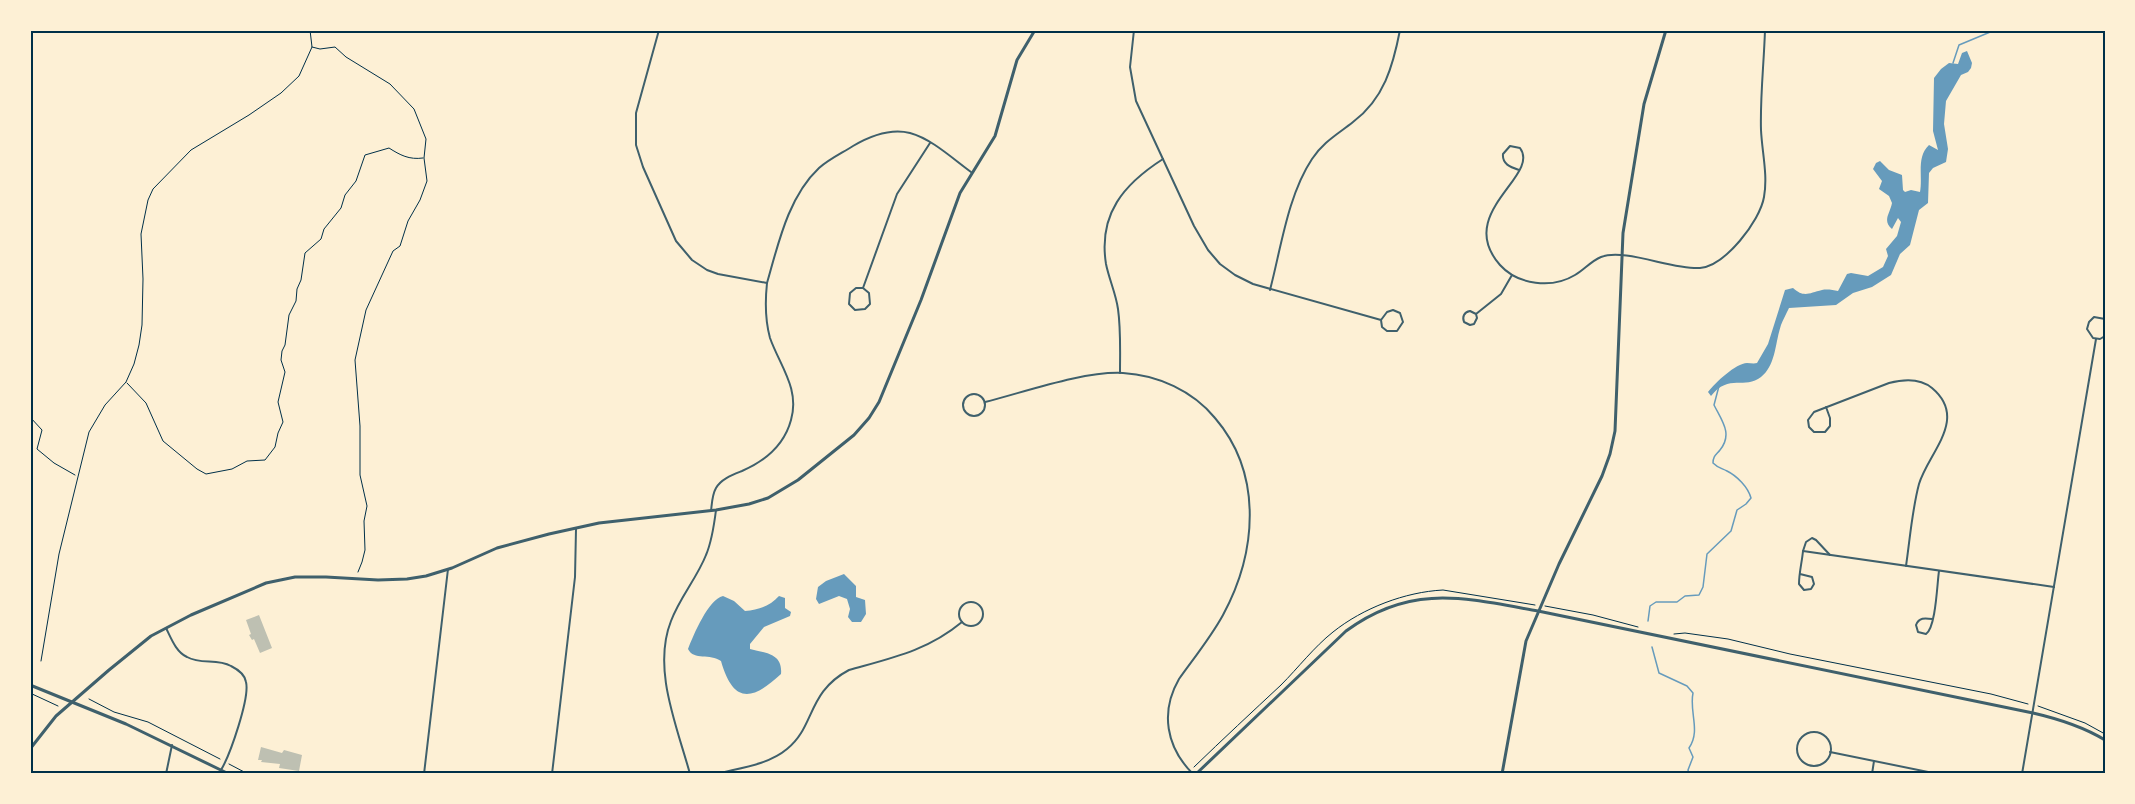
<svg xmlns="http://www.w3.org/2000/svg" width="2135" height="804" font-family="'Fira Sans',sans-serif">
  <rect width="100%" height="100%" fill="#fdf0d5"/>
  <!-- water -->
  <g fill="#669bbc">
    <path d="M1967,51l5,12 -1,5 -3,4 -7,3 -15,26 -2,23 4,25 -2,13 -13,6 -4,5 -1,30 -9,7 -9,35 -10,9 -9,21 -19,12 -19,6 -17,12 -47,3c-3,6 -6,12 -8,17 -6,18 -5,40 -20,52 -16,13 -32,-4 -50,19l-3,-4c7,-9 28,-29 39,-29 3,0 7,1 10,0l11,-19 17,-54 8,-2c11,10 16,5 29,2 5,-1 11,0 16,1l9,-17 4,-1 17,3 15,-9 5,-11 -2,-7 11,-13 4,-14 -3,-4 -6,11c-10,-9 -2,-15 0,-26l-3,-7 -10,-7 3,-8 -9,-12 3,-6 4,-2 9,9 13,5 1,15 2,2 6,-2 9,2c3,-15 -4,-35 9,-47l9,5 -5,-19 1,-53 7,-9 8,-6 9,1 4,-11z"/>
    <polygon points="844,574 856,586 856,597 865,600 866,614 861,622 852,622 848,617 850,609 847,599 839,596 819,604 816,599 818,587 826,581"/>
    <path d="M723,596l11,5 11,10c14,-1 25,-5 34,-15l6,2v10l6,4 -1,4 -26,11 -14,17v5c15,4 33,4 31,25 -30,28 -48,29 -60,-13 -11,-8 -27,0 -33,-12 6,-15 20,-49 35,-53z"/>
  </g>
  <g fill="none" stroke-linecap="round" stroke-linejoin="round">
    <!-- stream -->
    <g stroke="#669bbc" stroke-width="1.5">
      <polyline points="1953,63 1959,45 1995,30"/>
      <path d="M1648,621l2,-15 6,-4h21l8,-6 14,-1 4,-8 4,-33 24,-23 6,-21 9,-6 5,-6c-3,-11 -14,-22 -24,-27 -6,-3 -9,-3 -14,-8 0,-7 3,-8 7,-13 13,-16 2,-29 -6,-45l5,-19"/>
      <path d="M1652,647l7,26 28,13 6,7c-4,19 8,38 -4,55l4,9 -5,13 1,4"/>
    </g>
  </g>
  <!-- building -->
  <g fill="#bec0b2">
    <polygon points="259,615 272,648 260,653 254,639 252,640 249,635 251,634 246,620"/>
    <polygon points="261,747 282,753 284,750 302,755 299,771 279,768 280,764 261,762 262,760 258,760"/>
  </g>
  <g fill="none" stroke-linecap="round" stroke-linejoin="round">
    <!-- path -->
    <g stroke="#003049" stroke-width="1">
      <polyline points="312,47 320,49 335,47 346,57 390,84 414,109 426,139 424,158 427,181 420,200 408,221 400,246 393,251 366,310 355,360 360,426 360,475 367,506 364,521 365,550 362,562 358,572"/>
      <polyline points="30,338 30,354"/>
      <path d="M127,383l19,20 17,38 34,28 9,5 26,-5 15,-8 18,-1 10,-13 3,-14 5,-11 -5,-20 7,-30 -4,-12 1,-9 3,-6 4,-30 7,-14 1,-12 4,-9 4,-27 16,-14 3,-10 17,-21 4,-13 11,-14 9,-26 24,-7c11,7 20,12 34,10"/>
      <polyline points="30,417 42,430 37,449 54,463 75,475"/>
      <polyline points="1545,606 1593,615 1638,627"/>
      <polyline points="1674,634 1685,633 1728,639 1790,654 1991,694 2028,704"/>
      <polyline points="41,661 59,554 89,432 105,405 126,382 134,364 139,345 142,325 143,279 141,234 148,200 153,189 191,150 249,115 281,93 299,76 312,47 310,30"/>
      <polyline points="30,693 58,706"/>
      <polyline points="89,699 114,712 148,722 220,759"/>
      <polyline points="2038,706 2085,723 2105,734"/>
      <polyline points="229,764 248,774"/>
      <path d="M1194,767c29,-28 58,-55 87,-82 17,-17 33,-38 52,-53 30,-24 72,-40 110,-42l92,15"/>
    </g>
    <!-- minor -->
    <g stroke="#3f606c" stroke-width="2">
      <polyline points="659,30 636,113 636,145 643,167 676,241 692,260 707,270 718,274 767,283"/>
      <polyline points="1134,30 1130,67 1136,101 1194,226 1208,250 1220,264 1235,275 1253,284 1381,320 1382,327 1387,331 1397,331 1403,322 1400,313 1393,310 1387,312 1381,320"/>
      <path d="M1519,170c-9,-3 -17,-6 -16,-16l7,-8 10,2c21,28 -66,65 -20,117 18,20 52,24 75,10 9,-5 16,-14 26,-18 24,-9 72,13 99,11 25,-2 60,-47 64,-71 4,-22 -2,-45 -3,-67 -1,-33 3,-67 4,-100"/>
      <polyline points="863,288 869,293 870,304 865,309 855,310 849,304 850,293 856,288 863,288 897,194 930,143"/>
      <path d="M1270,290c11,-42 18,-95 42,-131 11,-17 26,-25 41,-37 31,-23 40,-56 47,-92"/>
      <path d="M1476,314l1,4 -3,6 -4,1 -6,-3c-2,-5 0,-10 6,-11l6,3 25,-20 11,-19"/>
      <polyline points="2105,319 2094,317 2089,322 2087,329 2093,338 2100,339 2105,336"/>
      <path d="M1120,373c0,-21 1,-43 -2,-64 -2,-15 -9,-30 -12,-45 -8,-50 18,-80 57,-105"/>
      <circle cx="974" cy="405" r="11"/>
      <path d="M985,402c40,-10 98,-31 138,-29 35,2 70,18 92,45 48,56 42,134 8,197 -12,22 -29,43 -44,64 -19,33 -13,68 14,95"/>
      <path d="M1826,407l4,11v8l-5,6h-11l-5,-5 -1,-7 6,-8 75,-29c15,-4 31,-5 43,5 37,31 -4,65 -13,96 -7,26 -9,55 -13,82"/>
      <path d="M711,511c1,-8 1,-16 5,-23 5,-9 16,-13 26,-17 23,-10 42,-25 49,-51 9,-31 -11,-54 -21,-82 -5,-18 -5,-36 -3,-55 11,-38 21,-86 52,-115 10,-9 23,-15 34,-22 17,-10 37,-18 57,-13 22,6 43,26 61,39"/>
      <polyline points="1803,551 1806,542 1812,538 1816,540 1830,555"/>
      <path d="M1800,574l12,3 2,7 -3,5 -7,1 -5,-6c0,-11 3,-22 4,-33l251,36"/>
      <circle cx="971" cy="614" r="12"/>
      <path d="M1933,619c-8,-1 -14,-2 -17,6l2,7 8,2c10,-7 11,-50 13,-63"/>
      <path d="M166,628c5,10 10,24 21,29 14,8 30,1 44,9 6,3 14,9 15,16 4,16 -16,73 -25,88"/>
      <circle cx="1814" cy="749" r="17"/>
      <polyline points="1830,752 1938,774"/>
      <polyline points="166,774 172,745"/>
      <polyline points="424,774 448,569"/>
      <polyline points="552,774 575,577 576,529"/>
      <path d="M690,774c-13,-48 -38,-105 -19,-153 9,-24 26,-43 35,-66 6,-14 8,-29 10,-45"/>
      <path d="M716,774c23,-6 52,-9 71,-25 28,-22 20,-57 62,-79 43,-12 78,-19 113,-48"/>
      <polyline points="1872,774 1874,761"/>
      <polyline points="2022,774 2096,339"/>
    </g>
    <!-- tertiary -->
    <g stroke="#3f606c" stroke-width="3">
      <polyline points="30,685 126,724 229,774"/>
      <polyline points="30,749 56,716 109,670 151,636 191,615 266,583 295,577 326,577 378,580 407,579 426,576 452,568 497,548 549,534 599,523 716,510 749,504 768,498 798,480 854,435 869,418 879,402 921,300 960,193 995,136 1017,60 1035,30"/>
      <path d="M1196,774l150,-143c65,-48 119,-33 192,-20l495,102c26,6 49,13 72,27"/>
      <polyline points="1502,774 1526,641 1559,564 1602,476 1610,454 1615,431 1623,233 1644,104 1666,30"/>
    </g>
  </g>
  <!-- border -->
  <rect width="2135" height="804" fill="none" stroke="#fdf0d5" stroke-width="63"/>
  <rect x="32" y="32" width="2072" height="740" fill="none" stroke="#003049" stroke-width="2"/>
</svg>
